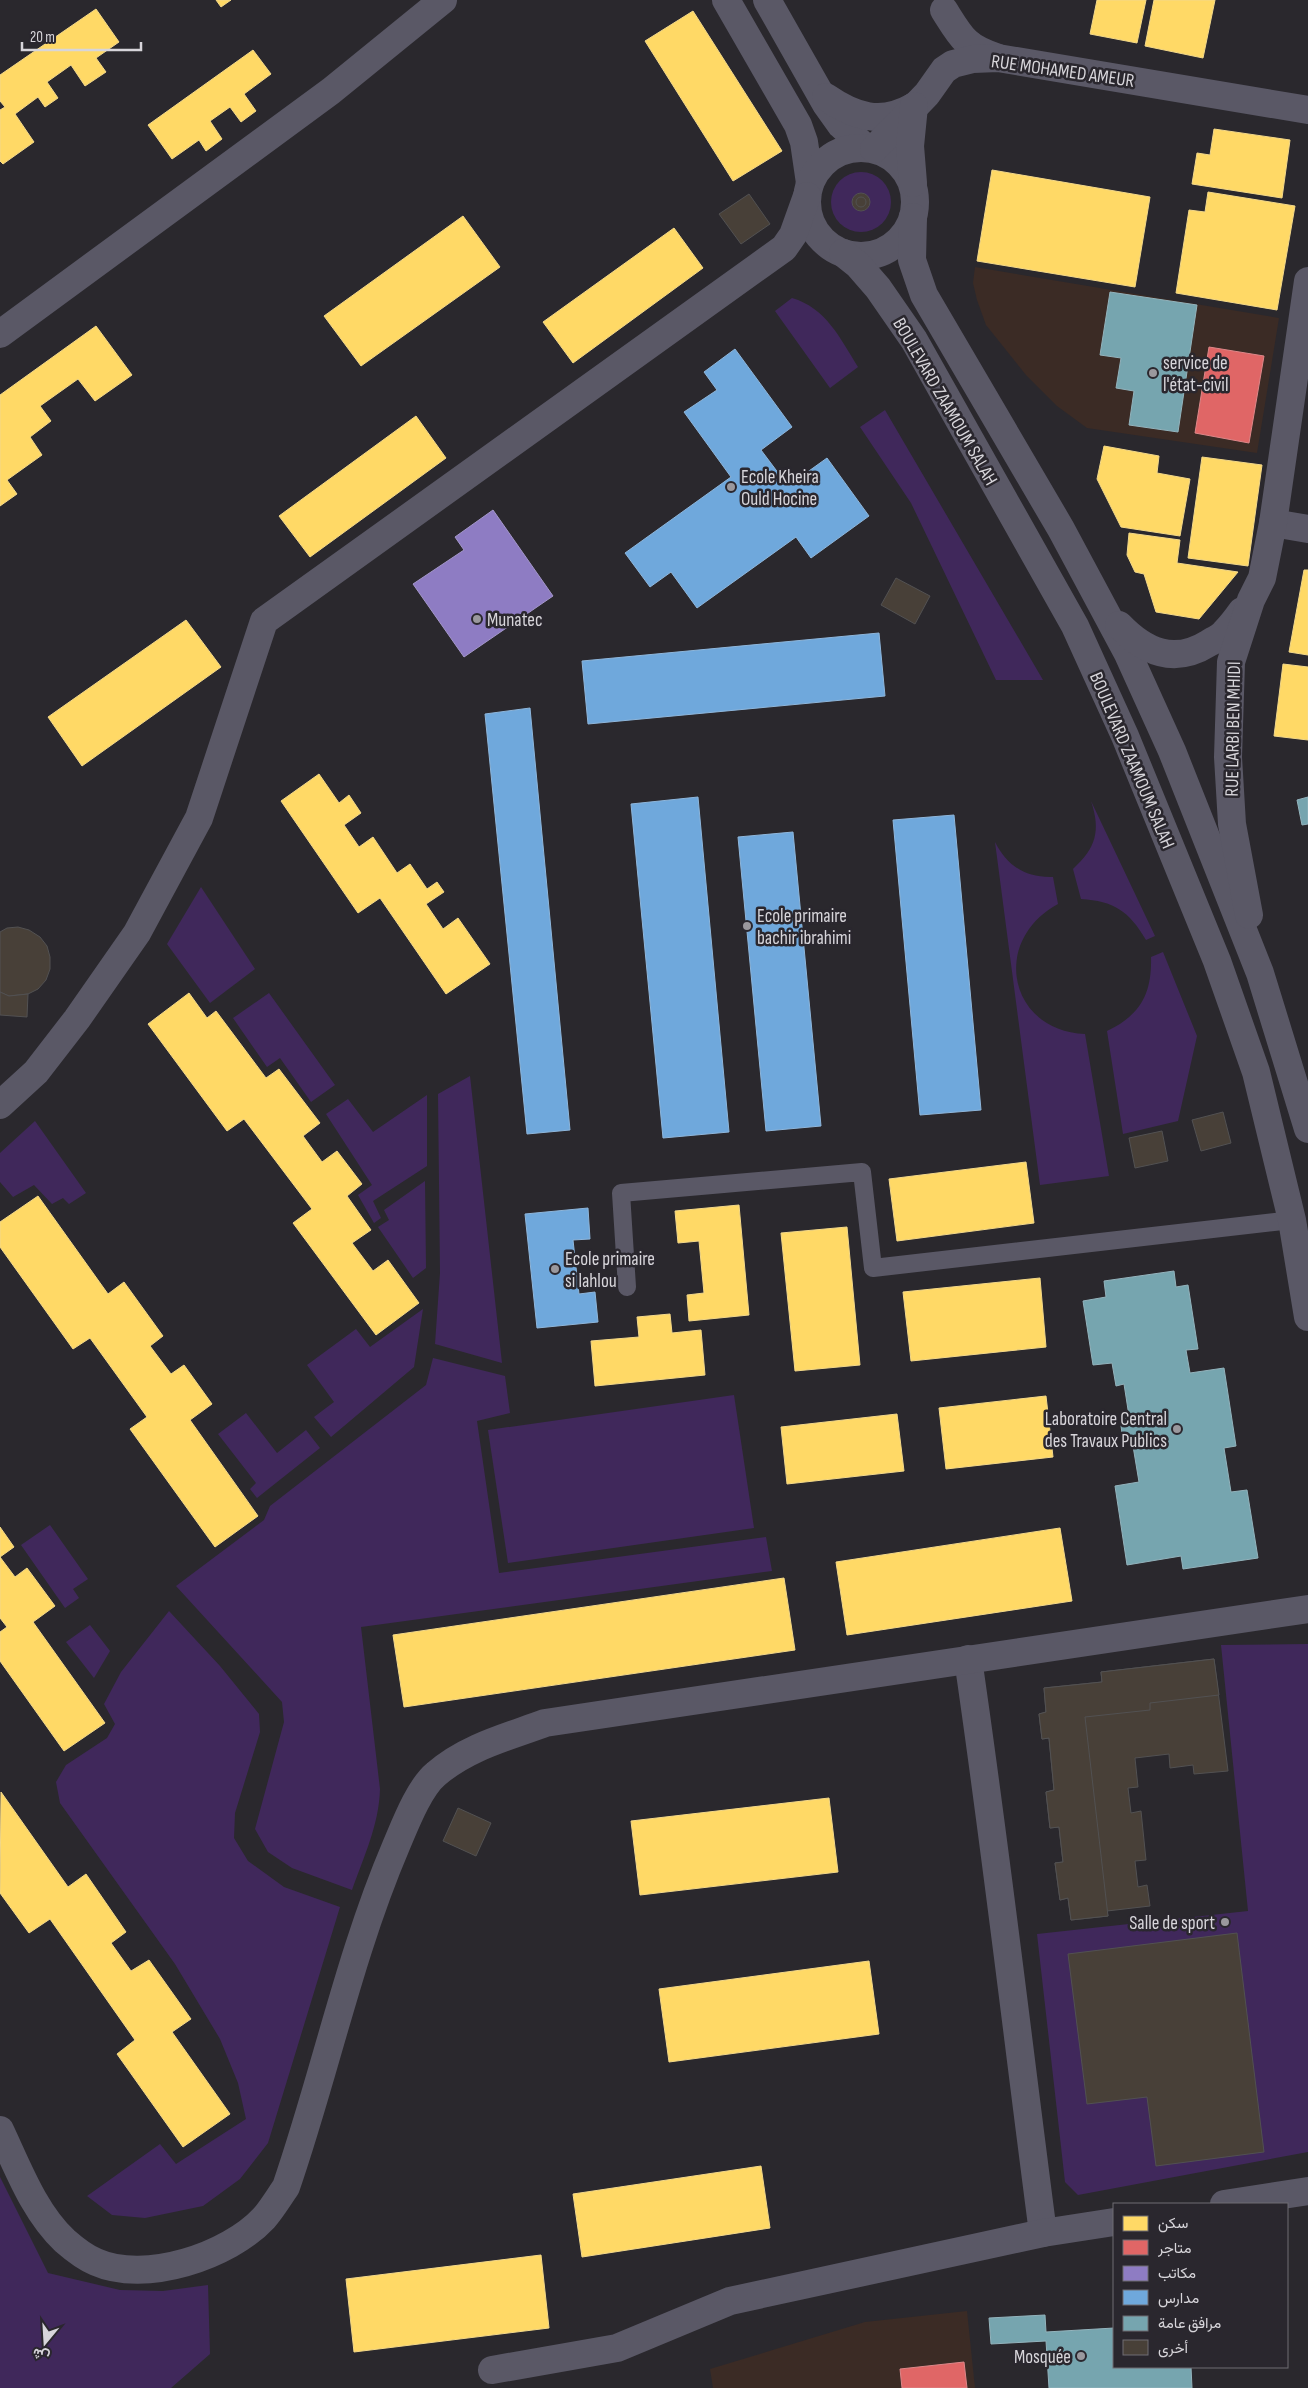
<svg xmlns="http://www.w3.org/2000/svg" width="1308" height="2388" font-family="'Sofia Sans Condensed',Vazirmatn,sans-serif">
  <rect width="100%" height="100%" fill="#2a282d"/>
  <!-- commercial -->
  <g fill="#3b2b25">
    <polygon points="975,267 1279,318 1257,453 1087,428 1057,406 1026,375 986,325 977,300 973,283"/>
    <polygon points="967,2311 975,2388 713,2388 710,2369 865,2322"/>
  </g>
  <!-- green -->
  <g fill="#40285b">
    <circle cx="861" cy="202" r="30"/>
    <path d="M792,298c34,10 48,40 66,69l-28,21 -55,-77z"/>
    <polygon points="885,410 1043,680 996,680 911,503 860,427"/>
    <path d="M1091,801l64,135 -9,4c-17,-29 -32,-39 -65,-41l-8,-30c23,-21 28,-38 18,-68z"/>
    <path d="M995,842c12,24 31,36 58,35l5,27c-68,37 -49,127 27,130l24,142 -69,9z"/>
    <polygon points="201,887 255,969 210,1003 167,944"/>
    <path d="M1163,952l34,84 -19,85 -55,13 -16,-103c34,-16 45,-38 44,-74z"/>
    <polygon points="269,993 335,1085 311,1102 280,1058 267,1067 233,1018"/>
    <polygon points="470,1076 502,1363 435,1344 440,1273 438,1094"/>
    <polygon points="427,1095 427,1166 373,1201 381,1218 374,1223 358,1195 372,1185 326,1114 348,1099 373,1132"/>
    <polygon points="35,1121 86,1193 69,1204 63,1198 52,1204 34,1185 13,1197 0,1182 0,1153"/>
    <polygon points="425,1181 426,1268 413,1278 378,1227 389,1220 384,1210"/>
    <polygon points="423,1309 414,1367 331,1437 314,1417 334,1402 307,1365 356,1329 370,1347"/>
    <path d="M433,1358l72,18 5,37 -33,8 22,152 267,-36 6,34 -411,56 19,162c-1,36 -16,67 -28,101l-60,-22 -24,-16 -13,-23 29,-107 -2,-20 -106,-116 88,-66 6,-14 156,-121z"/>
    <polygon points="734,1395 754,1528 508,1563 488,1430"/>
    <polygon points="246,1413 277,1453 306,1430 320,1448 257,1498 250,1489 256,1483 218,1434"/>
    <polygon points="50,1525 88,1579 73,1589 79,1598 65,1608 21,1545"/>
    <polygon points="169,1611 220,1666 259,1714 260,1732 235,1813 234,1838 248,1861 284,1887 340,1907 268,2143 240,2179 203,2206 145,2218 112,2215 87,2196 160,2144 176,2164 246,2119 238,2083 220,2039 175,1964 60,1803 56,1782 66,1765 107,1738 115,1724 104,1704 121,1672"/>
    <polygon points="90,1625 110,1651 94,1678 66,1642"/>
    <polygon points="1308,1644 1308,2152 1078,2195 1065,2182 1037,1934 1248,1911 1221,1645"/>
    <polygon points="0,2177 48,2273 120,2290 163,2291 208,2285 210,2354 171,2388 0,2388"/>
  </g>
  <!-- homes -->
  <g fill="#ffd966" stroke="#f3d889">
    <polygon points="216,0 231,0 221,7"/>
    <polygon points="1097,0 1146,0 1137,43 1090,34"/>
    <polygon points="1154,0 1215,0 1203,58 1145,46"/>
    <polygon points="96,9 119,42 96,58 106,72 85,86 71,65 47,82 58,98 45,107 38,97 15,114 34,142 3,164 0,161 0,110 5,107 0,101 0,75"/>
    <polygon points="693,11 782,151 733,181 645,41"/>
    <polygon points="253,50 271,74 244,94 256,111 241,122 230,107 210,121 222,139 206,151 199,140 172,159 148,125"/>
    <polygon points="1214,129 1290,140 1282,198 1192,184 1197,153 1210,155"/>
    <polygon points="992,170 1150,197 1135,287 977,261"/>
    <polygon points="1208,192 1295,206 1277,310 1176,293 1189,210 1205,212"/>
    <polygon points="463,216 500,267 361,366 324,316"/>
    <polygon points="674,228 703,268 573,363 543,322"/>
    <polygon points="96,326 132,375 95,401 78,379 40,406 51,421 30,437 42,455 7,480 17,494 0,506 0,395"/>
    <polygon points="416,416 446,458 310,557 279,516"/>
    <polygon points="1104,446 1159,456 1157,473 1190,479 1180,536 1121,527 1097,479"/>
    <polygon points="1202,457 1262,465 1248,566 1188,558"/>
    <polygon points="1129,533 1180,540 1177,563 1238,572 1199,619 1156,612 1144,574 1135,572 1127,555"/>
    <polygon points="1304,570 1308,570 1308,655 1289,652"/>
    <polygon points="186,620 221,667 82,766 48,717"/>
    <polygon points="1283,664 1308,667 1308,740 1274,736"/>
    <polygon points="319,774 339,803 349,795 361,813 344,825 359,847 373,837 397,873 410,864 427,889 437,882 444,892 426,904 443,929 458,918 490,964 446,994 380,898 358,913 281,801"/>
    <polygon points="189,993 207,1018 216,1011 266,1078 279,1069 320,1123 303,1136 322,1162 337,1151 362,1184 347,1196 371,1230 352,1243 373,1271 388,1260 419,1303 376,1335 293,1223 312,1209 244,1119 227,1131 148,1024"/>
    <polygon points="1026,1162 1034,1223 897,1241 889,1179"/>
    <polygon points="38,1196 108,1294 124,1282 163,1336 150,1346 171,1374 184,1365 212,1404 190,1420 258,1516 215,1547 130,1429 147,1417 90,1338 73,1349 0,1247 0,1222"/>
    <polygon points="739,1205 749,1315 689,1321 687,1295 704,1293 699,1241 678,1243 675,1211"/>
    <polygon points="847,1227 860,1365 795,1371 781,1233"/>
    <polygon points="1040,1278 1046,1347 911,1361 903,1292"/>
    <polygon points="670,1314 672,1333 701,1330 705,1375 595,1386 591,1341 639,1337 637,1317"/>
    <polygon points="1046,1396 1053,1457 946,1469 939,1408"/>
    <polygon points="897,1414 904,1471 787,1484 781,1427"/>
    <polygon points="0,1527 14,1547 0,1557"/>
    <polygon points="1060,1528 1072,1601 847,1635 836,1562"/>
    <polygon points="0,1557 15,1577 27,1568 55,1606 33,1622 105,1723 64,1751 0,1661 0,1632 7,1627 0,1618"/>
    <polygon points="784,1578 795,1650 404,1707 393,1635"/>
    <polygon points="1,1792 68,1887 86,1874 126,1932 111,1943 131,1971 149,1960 191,2019 172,2032 230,2114 183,2147 117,2054 135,2040 50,1919 29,1933 0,1893"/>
    <polygon points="829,1798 838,1872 640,1895 631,1821"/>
    <polygon points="869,1961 879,2034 669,2062 659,1989"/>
    <polygon points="761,2166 770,2228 582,2257 573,2194"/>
    <polygon points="541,2255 549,2328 354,2352 346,2279"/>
  </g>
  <!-- shops -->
  <g fill="#e06666" stroke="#dd8789">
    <polygon points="1209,347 1264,356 1249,443 1195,433"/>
    <polygon points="964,2362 967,2388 902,2388 900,2369"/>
  </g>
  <!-- offices -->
  <polygon fill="#8e7cc3" stroke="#a497ca" points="493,510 553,596 464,657 413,584 464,550 455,537"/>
  <!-- schools -->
  <g fill="#6fa8dc" stroke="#8eb6db">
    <polygon points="735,349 792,427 761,450 788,486 827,458 869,516 811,558 796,537 697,608 671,572 650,587 625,553 731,477 684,412 717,390 704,372"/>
    <polygon points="879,633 885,696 588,724 582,661"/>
    <polygon points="530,708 570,1130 527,1134 485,714"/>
    <polygon points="698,797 729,1132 663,1138 631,804"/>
    <polygon points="954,815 981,1110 920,1115 893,820"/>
    <polygon points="793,832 821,1126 766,1131 738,837"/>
    <polygon points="588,1208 590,1239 573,1240 579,1294 595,1292 598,1322 537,1328 525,1214"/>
  </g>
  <!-- public -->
  <g fill="#76a5af" stroke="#93b3bc">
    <polygon points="1110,292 1197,305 1178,432 1129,425 1134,391 1116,388 1121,358 1100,355"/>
    <polygon points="1308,797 1308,824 1302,825 1297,800"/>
    <polygon points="1174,1271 1176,1287 1188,1285 1198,1349 1186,1350 1190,1373 1224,1368 1236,1446 1224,1448 1231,1492 1247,1490 1258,1558 1183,1569 1181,1556 1127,1565 1115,1486 1139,1482 1132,1440 1123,1441 1120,1418 1129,1416 1124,1384 1116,1386 1112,1363 1093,1365 1083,1301 1106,1297 1104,1281"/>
    <polygon points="1045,2315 1046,2332 1114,2328 1114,2367 1191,2367 1192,2388 1049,2388 1046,2341 991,2344 989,2318"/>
  </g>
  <!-- building -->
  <g fill="#484038" stroke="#525152">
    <circle cx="861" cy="202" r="9"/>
    <polygon points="749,194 770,224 741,244 719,214"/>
    <circle cx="861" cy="202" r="5"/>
    <polygon points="896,578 930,596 915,624 881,605"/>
    <polygon points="18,927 29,930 40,937 47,946 50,957 50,969 46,980 38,989 28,994 9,996 0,992 0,932 7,928"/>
    <polygon points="0,992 9,996 28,994 27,1017 0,1015"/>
    <polygon points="1223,1112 1231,1143 1201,1151 1192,1120"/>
    <polygon points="1162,1131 1168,1161 1135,1168 1129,1138"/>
    <polygon points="1214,1659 1228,1771 1194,1774 1193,1765 1170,1768 1169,1754 1135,1758 1138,1787 1128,1788 1131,1813 1141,1811 1146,1860 1135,1861 1138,1887 1147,1885 1150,1906 1107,1911 1108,1916 1071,1920 1068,1898 1060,1900 1055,1863 1063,1862 1059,1827 1050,1828 1046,1792 1054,1790 1049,1738 1042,1739 1039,1714 1046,1712 1044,1688 1102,1682 1101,1672"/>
    <polygon points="1214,1659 1219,1695 1150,1703 1150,1710 1085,1717 1108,1916 1071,1920 1068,1898 1060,1900 1055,1863 1063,1862 1059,1827 1050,1828 1046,1792 1054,1790 1049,1738 1042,1739 1039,1714 1046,1712 1044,1688 1102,1682 1101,1672"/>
    <polygon points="458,1808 491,1823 476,1856 443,1841"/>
    <polygon points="1237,1933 1264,2152 1156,2166 1147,2097 1087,2104 1068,1954"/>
  </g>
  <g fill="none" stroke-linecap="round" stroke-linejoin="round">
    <!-- lane -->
    <polyline stroke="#5a5866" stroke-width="18" points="627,1287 621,1193 862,1172 873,1268 1292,1220"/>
    <!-- street -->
    <g stroke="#5a5866" stroke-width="28">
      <polyline points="726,0 798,125 804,142 810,183"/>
      <polyline points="767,0 826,104 841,125 866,148"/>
      <path d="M944,10c17,27 21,37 52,47"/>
      <path d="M826,97c29,20 55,28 87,10"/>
      <circle cx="861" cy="202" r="54"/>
      <polyline points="874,149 927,94 944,70 953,64 973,59 998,58 1308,110"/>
      <polyline points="913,183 910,146 914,106"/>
      <polyline points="913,217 912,260 924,295 1061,529 1128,654 1172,751 1260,973 1308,1129"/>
      <polyline points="843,253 858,265 878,288 914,340 1075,626 1125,736 1217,961 1256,1072 1292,1220 1308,1317"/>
      <polyline points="0,334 331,91 443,0"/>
      <polyline points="1273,523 1308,529"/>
      <path d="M1119,625c26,27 55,40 90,18 5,-3 12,-6 16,-11 6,-6 12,-14 17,-21"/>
      <polyline points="1249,915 1232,824 1228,757 1231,662 1251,600 1262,578 1273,523 1308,281"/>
      <polyline points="0,1105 36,1072 77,1019 137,933 199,818 264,621 784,248 793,235 807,196"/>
      <path d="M968,1659c28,191 50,383 75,574"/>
      <path d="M0,2130c18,38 34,82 65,111 8,7 21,17 31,21 49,22 133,-6 168,-44 8,-9 15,-21 22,-31 39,-113 63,-231 110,-341 9,-21 23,-58 40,-72 31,-27 71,-37 109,-51l763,-114"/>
      <polyline points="1224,2204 1308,2191"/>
      <polyline points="492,2370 617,2348 730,2301 1043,2233 1114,2222"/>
    </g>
  </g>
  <!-- markers -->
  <g fill="#9a989d" stroke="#2a272e" stroke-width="2">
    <circle cx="1153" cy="373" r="5"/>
    <circle cx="731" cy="487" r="5"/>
    <circle cx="477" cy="619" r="5"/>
    <circle cx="747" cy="926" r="5"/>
    <circle cx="555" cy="1269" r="5"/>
    <circle cx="1177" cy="1429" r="5"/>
    <circle cx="1225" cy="1922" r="5"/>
    <circle cx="1081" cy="2356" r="5"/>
  </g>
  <g text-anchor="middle" stroke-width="5" stroke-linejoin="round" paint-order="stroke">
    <!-- street labels -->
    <g font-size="19" fill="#d7d5da" stroke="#2a272e">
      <text transform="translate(1063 70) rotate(8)" y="7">RUE MOHAMED AMEUR</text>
      <text transform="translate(946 401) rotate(60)" y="7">BOULEVARD ZAAMOUM SALAH</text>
      <text transform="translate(1232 729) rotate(-89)" y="7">RUE LARBI BEN MHIDI</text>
      <text transform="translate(1133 760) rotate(67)" y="7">BOULEVARD ZAAMOUM SALAH</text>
    </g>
    <!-- poi labels -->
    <g font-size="19" fill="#d7d5da" stroke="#2a272e" text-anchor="start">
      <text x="1163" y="369">service de<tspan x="1163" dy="22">l'état-civil</tspan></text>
      <text x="741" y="483">Ecole Kheira<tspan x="741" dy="22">Ould Hocine</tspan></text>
      <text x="487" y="626">Munatec</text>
      <text x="757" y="922">Ecole primaire<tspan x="757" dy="22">bachir ibrahimi</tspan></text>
      <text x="565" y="1265">Ecole primaire<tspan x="565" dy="22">si lahlou</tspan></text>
      <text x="1167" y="1425" text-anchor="end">Laboratoire Central<tspan x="1167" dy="22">des Travaux Publics</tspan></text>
      <text x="1215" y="1929" text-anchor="end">Salle de sport</text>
      <text x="1071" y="2363" text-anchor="end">Mosquée</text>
    </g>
  </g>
  <!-- legend -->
  <rect x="1113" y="2203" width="175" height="165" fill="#2a272e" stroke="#6f6d73"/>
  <rect x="1123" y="2216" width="25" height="15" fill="#ffd966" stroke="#6f6d73"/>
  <text x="1158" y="2228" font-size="15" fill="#d7d5da">سكن</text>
  <rect x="1123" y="2240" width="25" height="15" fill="#e06666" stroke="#6f6d73"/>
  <text x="1158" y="2253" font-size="15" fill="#d7d5da">متاجر</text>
  <rect x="1123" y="2266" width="25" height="15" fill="#8e7cc3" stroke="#6f6d73"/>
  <text x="1158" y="2278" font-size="15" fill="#d7d5da">مكاتب</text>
  <rect x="1123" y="2290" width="25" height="15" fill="#6fa8dc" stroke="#6f6d73"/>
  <text x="1158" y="2303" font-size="15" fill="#d7d5da">مدارس</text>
  <rect x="1123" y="2316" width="25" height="15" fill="#76a5af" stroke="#6f6d73"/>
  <text x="1158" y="2328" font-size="15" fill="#d7d5da">مرافق عامة</text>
  <rect x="1123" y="2340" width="25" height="15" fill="#484038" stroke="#6f6d73"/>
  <text x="1158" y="2353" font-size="15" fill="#d7d5da">أخرى</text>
  <!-- north arrow -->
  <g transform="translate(45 2343) rotate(198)" stroke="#2a272e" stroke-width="4" paint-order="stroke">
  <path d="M0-4L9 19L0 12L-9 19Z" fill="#d7d5da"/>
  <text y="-8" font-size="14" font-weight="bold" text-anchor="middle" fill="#d7d5da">ش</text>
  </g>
  <!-- scale -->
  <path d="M22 42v8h119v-8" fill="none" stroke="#d7d5da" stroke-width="2.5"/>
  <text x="30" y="42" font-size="15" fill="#d7d5da" stroke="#2a272e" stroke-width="4" paint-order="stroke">20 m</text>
</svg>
